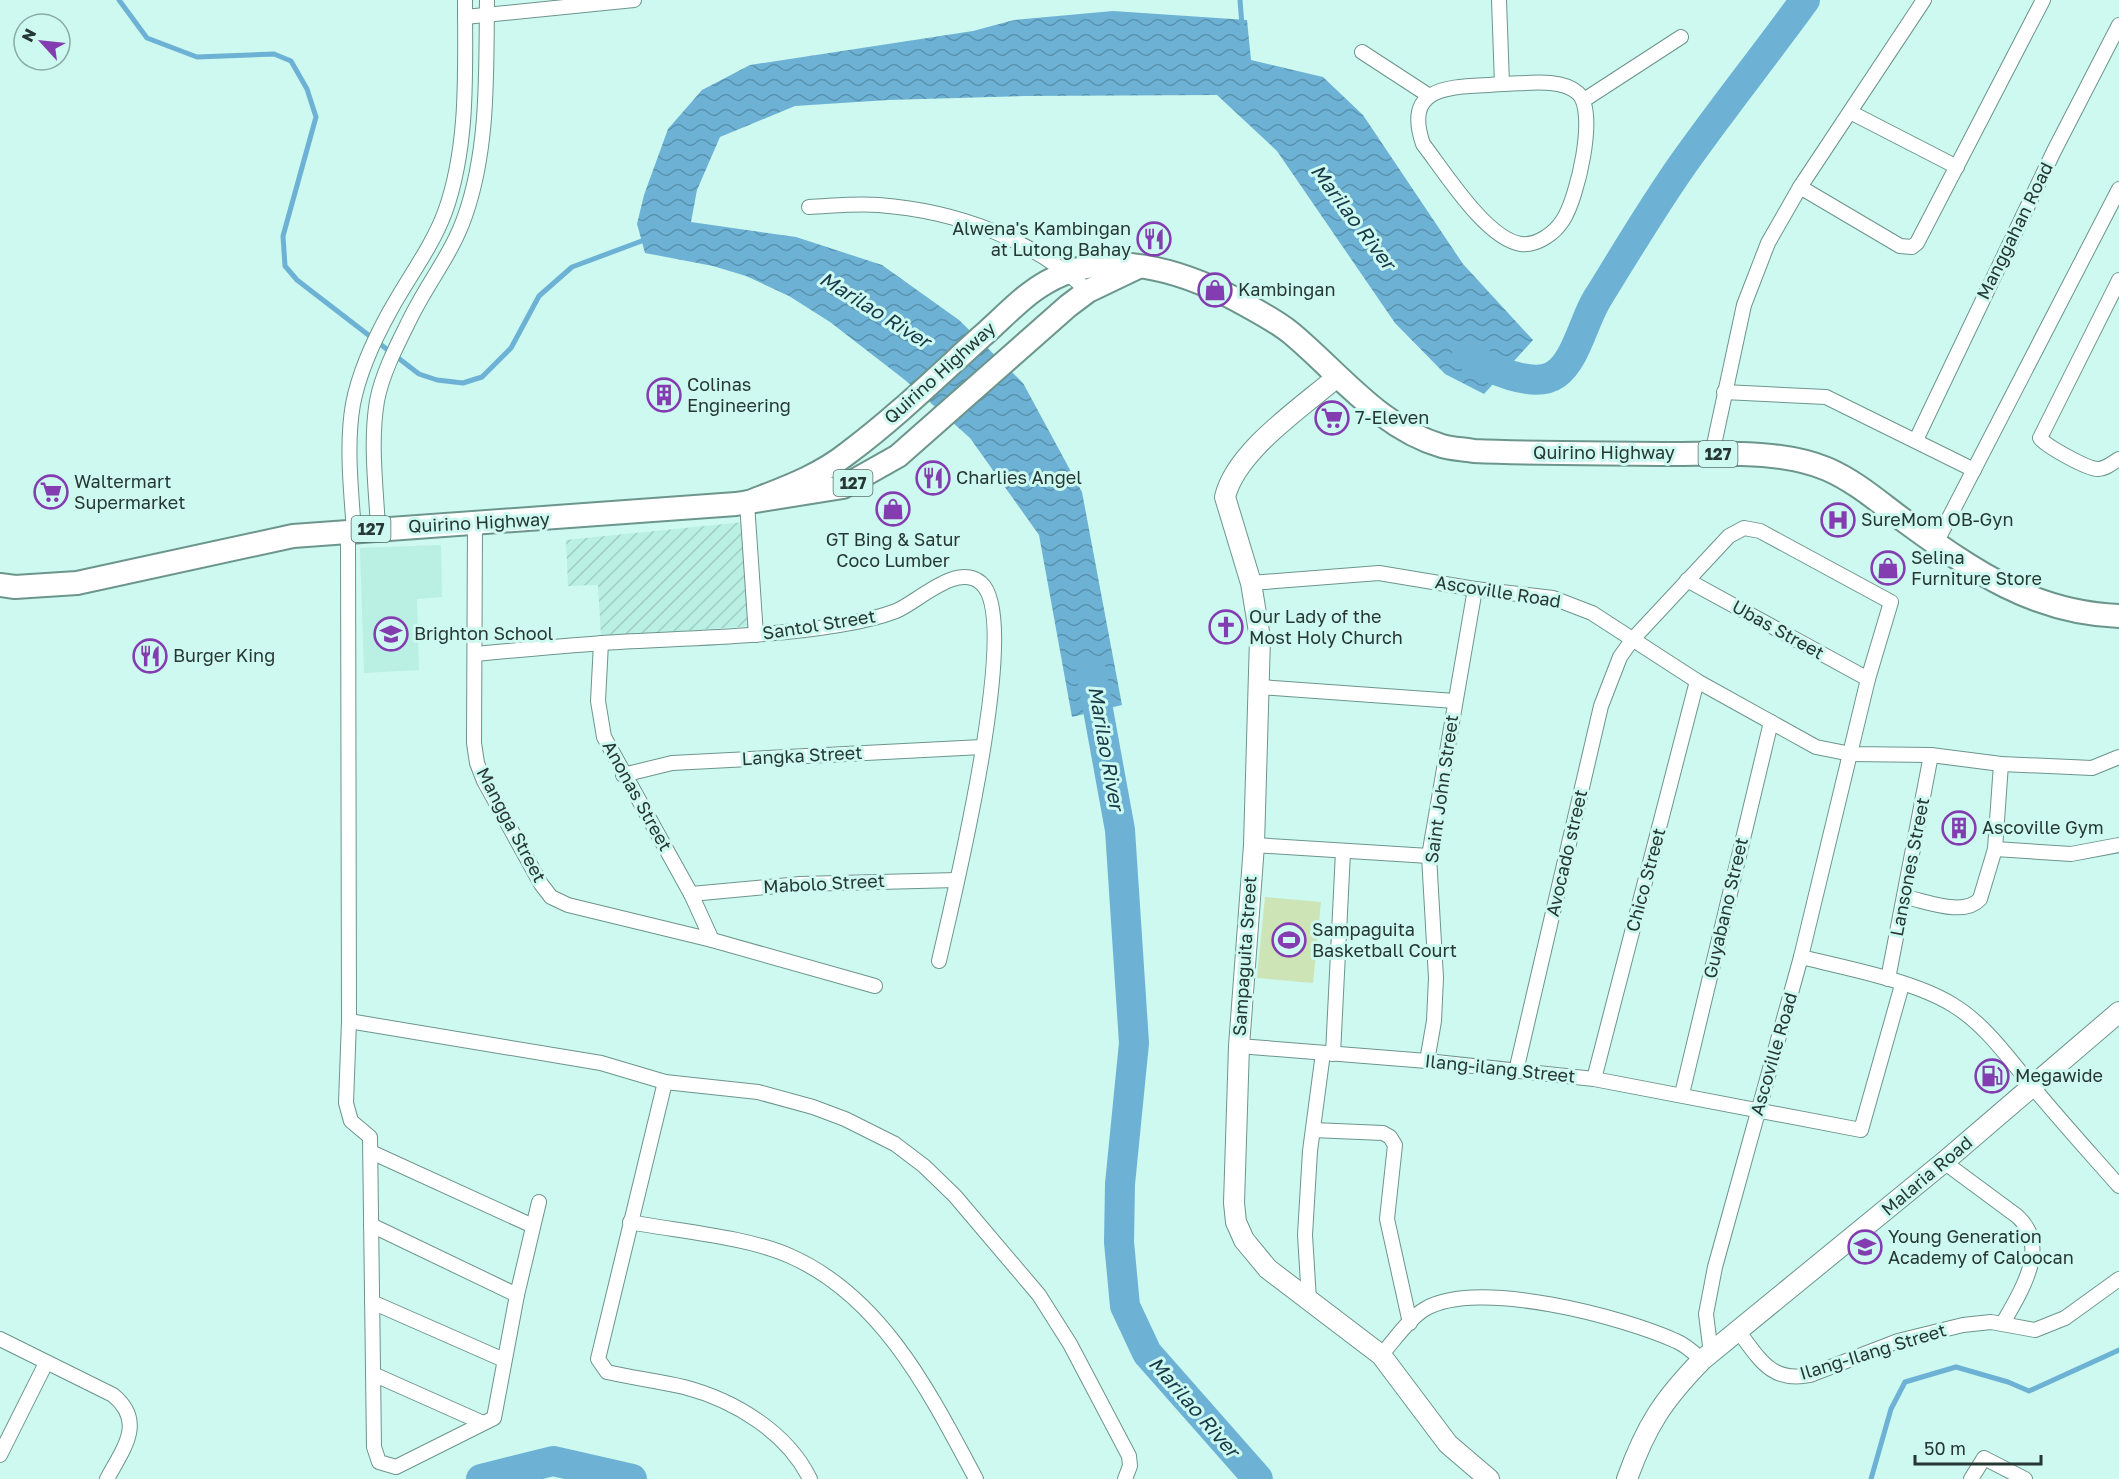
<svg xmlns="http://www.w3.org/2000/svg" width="2119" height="1479" font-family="'Golos Text',sans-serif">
  <defs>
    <pattern id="industrial-furrows" width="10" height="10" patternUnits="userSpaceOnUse" patternTransform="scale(1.5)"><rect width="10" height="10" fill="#baefe4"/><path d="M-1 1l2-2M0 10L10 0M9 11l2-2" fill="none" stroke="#a0cec4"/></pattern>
    <pattern id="water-waves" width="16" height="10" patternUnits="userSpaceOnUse" patternTransform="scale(1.5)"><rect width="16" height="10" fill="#6db2d5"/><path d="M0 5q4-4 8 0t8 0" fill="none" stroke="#5992ae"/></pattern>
  </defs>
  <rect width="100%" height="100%" fill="#cdf9f0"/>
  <!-- built -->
  <polygon fill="#baefe4" points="441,545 442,597 417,599 419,670 364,673 360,548"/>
  <!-- industrial -->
  <polygon fill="url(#industrial-furrows)" points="745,522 750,626 601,637 598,585 568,586 566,540"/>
  <!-- green -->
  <polygon fill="#cde4b7" points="1265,897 1321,902 1313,983 1257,978"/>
  <!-- water -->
  <polygon fill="url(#water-waves)" points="1113,11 1247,20 1251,60 1323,77 1363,115 1463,264 1533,340 1484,394 1445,374 1395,323 1277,151 1217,95 1024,96 888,100 795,106 720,137 697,190 691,222 796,237 882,265 959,320 1023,383 1082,492 1122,705 1072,717 1039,535 970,438 905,380 830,322 789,296 746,276 713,266 645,253 637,224 644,195 668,129 702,90 750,65 973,31 1014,20"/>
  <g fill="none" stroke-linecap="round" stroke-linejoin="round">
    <!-- stream -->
    <g stroke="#6db2d5" stroke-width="5">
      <polyline points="119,0 147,38 197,57 274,54 291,61 307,89 316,117 283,236 285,266 297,280 419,374 437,380 463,383 482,377 511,348 539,296 572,267 647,239"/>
      <polyline points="1240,0 1242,25"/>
      <polyline points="1871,1479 1891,1409 1905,1382 1956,1367 2008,1382 2029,1391 2119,1350"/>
    </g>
    <!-- river -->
    <g stroke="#6db2d5" stroke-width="30">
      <path d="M1467,355c20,13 67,35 89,19 20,-14 28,-54 41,-75 28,-45 55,-91 86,-135 39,-55 82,-109 122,-164"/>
      <polyline points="1091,671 1120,830 1134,1043 1120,1184 1119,1242 1125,1306 1147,1353 1258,1479"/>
      <polyline points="481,1479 553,1461 632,1479"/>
    </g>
    <defs>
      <g id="street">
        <polyline points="1499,0 1502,84"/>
        <polyline points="465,17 634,0"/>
        <polyline points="1362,52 1428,95"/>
        <path d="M1502,84c22,0 58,-7 76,9 20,19 -1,106 -15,127 -8,13 -26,26 -42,24 -35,-5 -77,-73 -98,-100 -22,-64 37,-56 79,-60z"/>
        <polyline points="1584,100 1681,37"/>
        <polyline points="1850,112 1957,167"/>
        <polyline points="1800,187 1900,246 1912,247 1917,243 2043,0"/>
        <path d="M809,207c23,-1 47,-4 70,-2 77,6 152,33 209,86"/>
        <path d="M2119,280l-79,158c6,8 47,31 58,31 8,0 14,-6 21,-10"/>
        <polyline points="1724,392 1826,397 1974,470"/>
        <polyline points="1916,440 2054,151 2119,25"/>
        <polyline points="1712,454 1744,305 1768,243 1800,187 1924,0"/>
        <polyline points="747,503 756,635"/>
        <polyline points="475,523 474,743 477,763 484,781 541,884 551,897 568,905 712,940 875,986"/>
        <path d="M378,528c-2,-41 -8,-86 -1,-127 5,-27 20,-56 32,-80 17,-36 43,-67 56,-105 24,-68 21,-144 22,-216"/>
        <polyline points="348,531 349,1021 346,1103 351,1121 370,1137 374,1447 379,1462 396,1467 494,1418 517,1295 539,1202"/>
        <path d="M354,531c-3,-41 -8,-87 -1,-127 6,-31 22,-66 37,-93 18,-33 42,-64 55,-99 24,-67 20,-143 20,-212"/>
        <polyline points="1936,543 2119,189"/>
        <polyline points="1687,580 1868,679"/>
        <polyline points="1251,583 1379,573 1475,589 1553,598 1592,613 1697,681 1816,747 1851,754 1931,755 2001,764 2092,768 2119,757"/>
        <polyline points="601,643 598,701 604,737 691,894 712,940"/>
        <path d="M476,654c42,-4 84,-8 127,-11 78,-5 158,-5 236,-18 19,-3 39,-7 57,-14 22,-9 61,-49 85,-28 42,36 -29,320 -42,378"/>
        <polyline points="1260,687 1455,701"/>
        <polyline points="623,775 672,763 982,747"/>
        <polyline points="1254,845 1429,856"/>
        <polyline points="1995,849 2071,854 2119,845"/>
        <polyline points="691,894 800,884 957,880"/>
        <path d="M1905,897c21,4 59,20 75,2l15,-50 6,-85"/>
        <path d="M1801,957c45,11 114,24 152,48 33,20 55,53 79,81 28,34 58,67 87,100"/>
        <polyline points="1888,979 1931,755"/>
        <polyline points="349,1021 601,1063 665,1082 758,1092 813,1107 845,1119 895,1144 924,1166 955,1196 1039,1295 1070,1344 1129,1456 1130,1466 1125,1479"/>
        <polyline points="1239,1046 1427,1061 1594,1079 1861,1130 1902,985"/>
        <polyline points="1333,1054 1343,852"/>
        <polyline points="1427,1061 1434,1021 1436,978 1429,856 1475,589"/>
        <polyline points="1516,1071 1601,706 1620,657 1632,640 1729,536 1744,528 1760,531 1891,602 1868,679 1801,957 1715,1267 1706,1314 1711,1354"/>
        <polyline points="1594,1079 1697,681"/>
        <path d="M665,1082l-67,277 9,13c26,6 52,9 77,15 50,13 103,45 126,92"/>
        <polyline points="1682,1094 1771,722"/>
        <polyline points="1313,1130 1383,1133 1390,1137 1395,1145 1387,1219 1410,1323"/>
        <polyline points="371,1152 533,1226"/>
        <path d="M1944,1162l73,54c34,30 4,75 -14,107"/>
        <path d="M630,1222c47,9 118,15 160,34 93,41 141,139 186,223"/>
        <polyline points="371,1225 517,1295"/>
        <polyline points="1309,1300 1305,1235 1310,1151 1323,1053"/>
        <polyline points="372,1302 504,1360"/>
        <path d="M1739,1332c21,28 33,51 71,43l88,-34 65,-16 28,-3 44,8 30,-12 54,-39"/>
        <path d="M0,1339l113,56c33,27 10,54 -6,84"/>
        <path d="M1381,1355c13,-14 28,-37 44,-46 53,-31 198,8 251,32 10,4 18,12 26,19"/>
        <polyline points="373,1374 483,1423"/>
        <polyline points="0,1455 46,1363"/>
        <polyline points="1971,1479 1984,1458 2025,1479"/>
      </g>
      <g id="secondary">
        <path d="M1337,377c-36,31 -101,74 -112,120l26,86 9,55 -6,207 -15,201 -5,157 2,19 8,18 24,29 113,86 67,89 41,35"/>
        <path d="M1627,1479c19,-53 36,-79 75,-119l242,-198 175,-150"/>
      </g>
      <g id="primary">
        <path d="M747,503c35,-14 71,-26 101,-50 47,-35 90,-77 133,-116 22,-19 41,-41 66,-55 60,-35 134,-12 190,18 18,10 38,20 54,33 47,39 89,95 151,113 10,3 21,3 32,5 66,3 133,2 200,3 49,0 107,-4 153,15 30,13 54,35 79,53 67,49 128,91 213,94"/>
        <polyline points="0,585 15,587 77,583 293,536 736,504 843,487 898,456 1068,306 1088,291 1136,268"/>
      </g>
    </defs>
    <!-- street casing -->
    <use href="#street" stroke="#6c958c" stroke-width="16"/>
    <!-- secondary casing -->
    <use href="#secondary" stroke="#6c958c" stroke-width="22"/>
    <!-- primary casing -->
    <use href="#primary" stroke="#6c958c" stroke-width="26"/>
    <!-- street -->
    <use href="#street" stroke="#fff" stroke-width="14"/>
    <!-- secondary -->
    <use href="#secondary" stroke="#fff" stroke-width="20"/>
    <!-- primary -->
    <use href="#primary" stroke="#fff" stroke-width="22"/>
  </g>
  <!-- icons -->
  <defs>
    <symbol id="restaurant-ring" viewBox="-11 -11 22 22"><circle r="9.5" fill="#cdf9f0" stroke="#833db0" stroke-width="1.5"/><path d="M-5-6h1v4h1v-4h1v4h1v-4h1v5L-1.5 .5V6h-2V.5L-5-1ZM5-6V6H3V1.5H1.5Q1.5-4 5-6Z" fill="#833db0"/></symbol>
    <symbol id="shop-ring" viewBox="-11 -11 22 22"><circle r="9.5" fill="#cdf9f0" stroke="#833db0" stroke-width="1.5"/><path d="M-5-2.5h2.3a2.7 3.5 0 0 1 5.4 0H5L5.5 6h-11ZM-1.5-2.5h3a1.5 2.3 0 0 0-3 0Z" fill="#833db0"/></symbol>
    <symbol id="building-ring" viewBox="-11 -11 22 22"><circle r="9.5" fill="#cdf9f0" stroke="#833db0" stroke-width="1.5"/><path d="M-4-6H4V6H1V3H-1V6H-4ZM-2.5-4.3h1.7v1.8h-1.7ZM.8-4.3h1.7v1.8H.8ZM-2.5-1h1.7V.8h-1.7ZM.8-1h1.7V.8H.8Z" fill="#833db0"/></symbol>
    <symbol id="supermarket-ring" viewBox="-11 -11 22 22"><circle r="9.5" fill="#cdf9f0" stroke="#833db0" stroke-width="1.5"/><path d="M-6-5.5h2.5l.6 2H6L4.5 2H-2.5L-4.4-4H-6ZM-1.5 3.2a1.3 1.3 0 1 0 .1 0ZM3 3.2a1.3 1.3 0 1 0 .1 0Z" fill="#833db0"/></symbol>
    <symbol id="hospital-ring" viewBox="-11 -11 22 22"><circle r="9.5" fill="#cdf9f0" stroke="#833db0" stroke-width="1.5"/><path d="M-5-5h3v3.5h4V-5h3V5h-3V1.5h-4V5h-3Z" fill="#833db0"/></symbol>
    <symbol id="church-ring" viewBox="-11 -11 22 22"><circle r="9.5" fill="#cdf9f0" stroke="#833db0" stroke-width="1.5"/><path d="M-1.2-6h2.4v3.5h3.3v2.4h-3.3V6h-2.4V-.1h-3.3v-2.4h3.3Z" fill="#833db0"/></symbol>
    <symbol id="school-ring" viewBox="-11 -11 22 22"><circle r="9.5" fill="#cdf9f0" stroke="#833db0" stroke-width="1.5"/><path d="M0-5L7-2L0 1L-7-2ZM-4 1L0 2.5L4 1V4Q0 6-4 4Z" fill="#833db0"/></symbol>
    <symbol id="stadium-ring" viewBox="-11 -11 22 22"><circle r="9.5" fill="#cdf9f0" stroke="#833db0" stroke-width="1.5"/><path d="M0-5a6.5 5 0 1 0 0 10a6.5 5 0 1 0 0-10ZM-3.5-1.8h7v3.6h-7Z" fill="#833db0"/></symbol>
    <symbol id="fuel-ring" viewBox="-11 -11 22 22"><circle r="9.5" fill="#cdf9f0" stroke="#833db0" stroke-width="1.5"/><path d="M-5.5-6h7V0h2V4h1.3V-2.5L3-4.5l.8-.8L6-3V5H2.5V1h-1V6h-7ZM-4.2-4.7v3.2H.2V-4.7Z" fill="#833db0"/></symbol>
  </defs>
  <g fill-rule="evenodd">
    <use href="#restaurant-ring" x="1135" y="220" width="38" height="38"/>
    <use href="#shop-ring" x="1196" y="271" width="38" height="38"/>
    <use href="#building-ring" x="645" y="376" width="38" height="38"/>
    <use href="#supermarket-ring" x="1313" y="399" width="38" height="38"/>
    <use href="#restaurant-ring" x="914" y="459" width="38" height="38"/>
    <use href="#supermarket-ring" x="32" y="473" width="38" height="38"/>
    <use href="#shop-ring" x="874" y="490" width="38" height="38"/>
    <use href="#hospital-ring" x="1819" y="501" width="38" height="38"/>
    <use href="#shop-ring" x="1869" y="549" width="38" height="38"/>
    <use href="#church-ring" x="1207" y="608" width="38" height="38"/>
    <use href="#school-ring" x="372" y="615" width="38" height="38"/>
    <use href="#restaurant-ring" x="131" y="637" width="38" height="38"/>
    <use href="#building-ring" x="1940" y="809" width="38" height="38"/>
    <use href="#stadium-ring" x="1270" y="921" width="38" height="38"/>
    <use href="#fuel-ring" x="1973" y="1057" width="38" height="38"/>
    <use href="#school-ring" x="1846" y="1228" width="38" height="38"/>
  </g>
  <g text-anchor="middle" stroke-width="6" stroke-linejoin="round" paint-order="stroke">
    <!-- shield labels -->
    <g fill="#cdf9f0" stroke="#58716c" stroke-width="1.5">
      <rect x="1698.5" y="441" width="39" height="26" rx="4.5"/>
      <rect x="833.5" y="470" width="39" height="26" rx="4.5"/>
      <rect x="351.5" y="516" width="39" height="26" rx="4.5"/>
    </g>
    <g font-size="16" font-weight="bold" fill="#263734">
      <text x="1718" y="460">127</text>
      <text x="853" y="489">127</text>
      <text x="371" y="535">127</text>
    </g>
    <!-- poi labels -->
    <g font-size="18" fill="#263734" stroke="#cdf9f0" text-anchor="start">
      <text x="1131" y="235" text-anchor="end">Alwena's Kambingan<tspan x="1131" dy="21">at Lutong Bahay</tspan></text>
      <text x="1238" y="296">Kambingan</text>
      <text x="687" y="391">Colinas<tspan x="687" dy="21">Engineering</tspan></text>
      <text x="1355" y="424">7-Eleven</text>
      <text x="956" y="484">Charlies Angel</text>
      <text x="74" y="488">Waltermart<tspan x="74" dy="21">Supermarket</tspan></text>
      <text x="1861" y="526">SureMom OB-Gyn</text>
      <text x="893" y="546" text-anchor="middle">GT Bing &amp; Satur<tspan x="893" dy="21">Coco Lumber</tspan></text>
      <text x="1911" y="564">Selina<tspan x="1911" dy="21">Furniture Store</tspan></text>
      <text x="1249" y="623">Our Lady of the<tspan x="1249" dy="21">Most Holy Church</tspan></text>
      <text x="414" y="640">Brighton School</text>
      <text x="173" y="662">Burger King</text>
      <text x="1982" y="834">Ascoville Gym</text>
      <text x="1312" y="936">Sampaguita<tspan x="1312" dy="21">Basketball Court</tspan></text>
      <text x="2015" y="1082">Megawide</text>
      <text x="1888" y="1243">Young Generation<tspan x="1888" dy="21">Academy of Caloocan</tspan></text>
    </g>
    <!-- street labels -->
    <g font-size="18" fill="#263734" stroke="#cdf9f0">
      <text transform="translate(2015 231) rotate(-64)" y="6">Manggahan Road</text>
      <text transform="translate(940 373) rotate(-42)" y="6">Quirino Highway</text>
      <text x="1604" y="459">Quirino Highway</text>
      <text transform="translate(479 523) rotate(-3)" y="6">Quirino Highway</text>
      <text transform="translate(1498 592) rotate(9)" y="6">Ascoville Road</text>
      <text transform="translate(819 625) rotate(-9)" y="6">Santol Street</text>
      <text transform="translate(1778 630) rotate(29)" y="6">Ubas Street</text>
      <text transform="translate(802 756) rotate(-3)" y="6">Langka Street</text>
      <text transform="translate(1442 789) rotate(-82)" y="6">Saint John Street</text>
      <text transform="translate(637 796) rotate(61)" y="6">Anonas Street</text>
      <text transform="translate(511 825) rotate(62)" y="6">Mangga Street</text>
      <text transform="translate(1567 853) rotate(-77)" y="6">Avocado street</text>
      <text transform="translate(1910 867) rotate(-79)" y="6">Lansones Street</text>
      <text transform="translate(1646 880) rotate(-75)" y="6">Chico Street</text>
      <text transform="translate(824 884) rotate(-3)" y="6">Mabolo Street</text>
      <text transform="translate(1726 908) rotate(-77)" y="6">Guyabano Street</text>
      <text transform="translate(1245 956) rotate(-86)" y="6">Sampaguita Street</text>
      <text transform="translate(1774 1054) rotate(-74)" y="6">Ascoville Road</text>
      <text transform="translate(1500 1069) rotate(6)" y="6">Ilang-ilang Street</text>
      <text transform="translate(1927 1176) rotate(-40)" y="6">Malaria Road</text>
      <text transform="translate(1873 1352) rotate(-17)" y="6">Ilang-Ilang Street</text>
    </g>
    <!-- water labels -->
    <g font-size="20" font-style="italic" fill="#183847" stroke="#cdf9f0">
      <text transform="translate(1353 217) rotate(53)" y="7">Marilao River</text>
      <text transform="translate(875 310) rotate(32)" y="7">Marilao River</text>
      <text transform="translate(1106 748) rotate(80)" y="7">Marilao River</text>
      <text transform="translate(1194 1407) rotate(49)" y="7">Marilao River</text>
    </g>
  </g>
  <!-- north arrow -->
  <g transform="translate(42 42) rotate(297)"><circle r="28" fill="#cdf9f0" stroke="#8aaba5" stroke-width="1.5"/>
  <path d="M0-4.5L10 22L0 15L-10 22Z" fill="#833db0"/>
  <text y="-9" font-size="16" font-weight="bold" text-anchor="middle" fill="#263734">N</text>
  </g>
  <!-- scale -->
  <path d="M1915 1455v9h126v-9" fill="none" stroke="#263734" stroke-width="3"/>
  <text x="1924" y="1455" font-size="18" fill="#263734" stroke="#cdf9f0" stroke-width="4.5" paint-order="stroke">50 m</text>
</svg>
